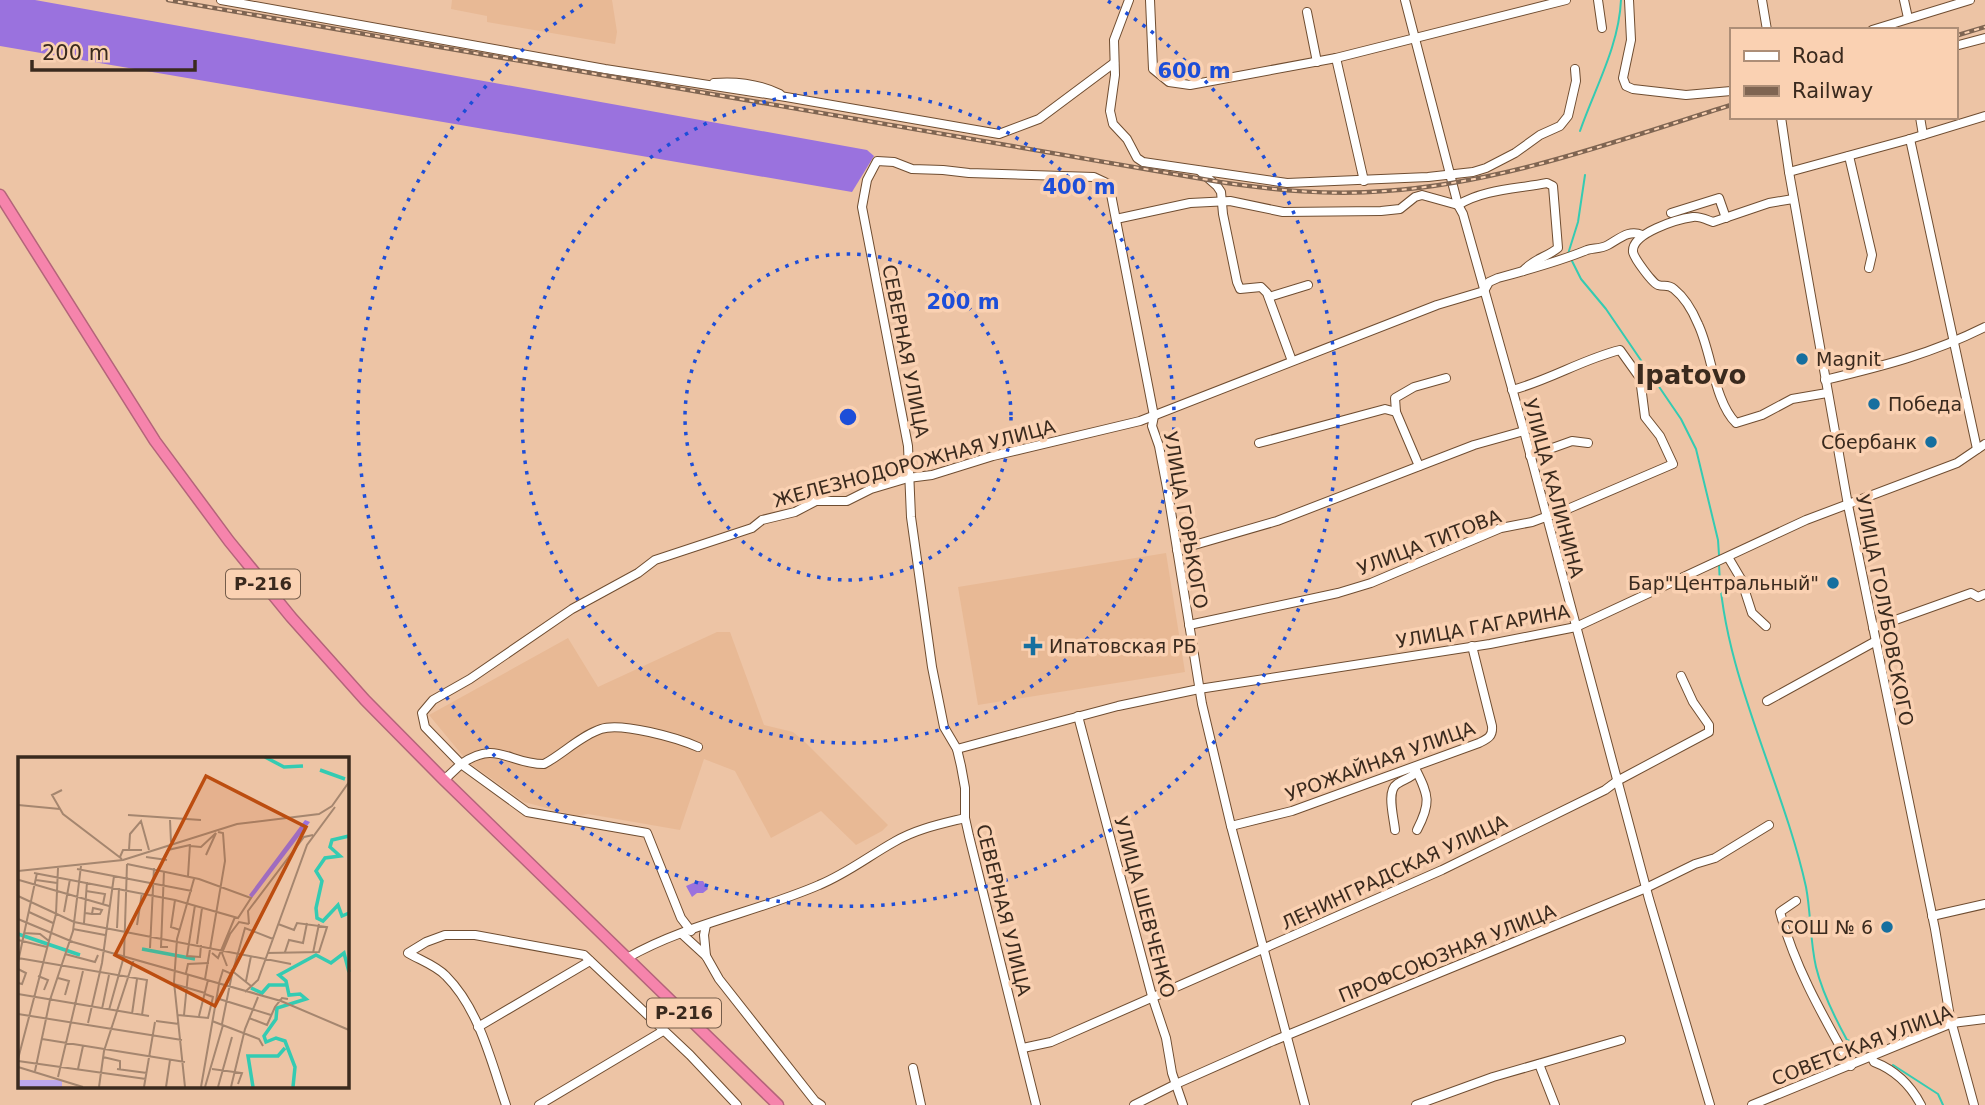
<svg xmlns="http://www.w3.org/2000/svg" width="1985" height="1105" font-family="'DejaVu Sans',sans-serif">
  <rect width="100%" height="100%" fill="#edc4a5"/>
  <!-- built -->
  <g fill="#e8b995">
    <polygon points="452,0 612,0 617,32 615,44 487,22 487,16 451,9"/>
    <polygon points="1166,553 1185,672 978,705 958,587"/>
    <polygon points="717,632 730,632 764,725 793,732 806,743 888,825 882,831 856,845 821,811 771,838 735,771 704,759 680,830 588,814 577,816 524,802 468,762 429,715 568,638 598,687"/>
  </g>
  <!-- forest -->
  <g fill="#9a72de">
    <polygon points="0,0 35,0 867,150 874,156 852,192 0,46"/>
    <polygon points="698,881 703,881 708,889 703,893 697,893 692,897 686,886"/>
  </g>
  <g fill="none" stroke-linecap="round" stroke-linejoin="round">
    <!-- stream -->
    <g stroke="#34cbb2" stroke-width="2">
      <path d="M1580,131c15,-43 39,-85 41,-131"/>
      <polyline points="1568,254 1578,222 1585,175"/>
      <polyline points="1571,259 1581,279 1606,309 1681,419 1696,449 1718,540 1719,555"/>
      <path d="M1719,564c3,107 64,218 87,323 5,26 4,54 10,80 6,25 19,51 31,73l21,7h7"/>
      <polyline points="1893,1065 1938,1094 1943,1105"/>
    </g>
    <defs>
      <g id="minor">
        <polyline points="221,0 605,69 786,97 999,134 1039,119 1114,63"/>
        <polyline points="1129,0 1114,40 1115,75 1110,111 1113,124 1127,139 1137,158 1143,162 1287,183 1428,177 1473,172 1486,168 1515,153 1540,135 1560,126 1568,116 1576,81 1575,69"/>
        <polyline points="1150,0 1153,69 1169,82 1190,85 1336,58 1566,0"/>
        <polyline points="1405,0 1458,205 1463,214 1524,431 1649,899 1710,1105"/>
        <polyline points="1598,0 1602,28"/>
        <polyline points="1629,0 1631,40 1623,78 1626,86 1633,89 1686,95 1731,91"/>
        <polyline points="1762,0 1767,30"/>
        <polyline points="1904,0 1908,18"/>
        <polyline points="1307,12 1317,62"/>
        <polyline points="1872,30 1970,0"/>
        <polyline points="1955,46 1985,38"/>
        <polyline points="1336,58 1364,181"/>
        <path d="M714,83c23,-2 45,1 66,11"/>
        <polyline points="1781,117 1789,172 1848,505 1935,929 1950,1017 1974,1105"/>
        <polyline points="1920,117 1923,135"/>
        <polyline points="1910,139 1977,449"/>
        <polyline points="1849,156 1872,255 1869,268"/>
        <polyline points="1200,171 1217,186 1221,192 1223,214 1237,282 1240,289 1261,287 1267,293 1292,361"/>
        <polyline points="1789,172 1910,139 1985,116"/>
        <path d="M1793,199l-24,4 -56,19c-6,-2 -13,-6 -20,-5 -15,2 -62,16 -60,35 1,6 20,32 25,33 6,2 10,-1 16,4 10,8 19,23 24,35 14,29 16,77 38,99l26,-8 30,-16 35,-6"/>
        <polyline points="1671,213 1719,198 1726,218"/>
        <path d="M1116,219l74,-16 40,-2 53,11 98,-1 19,-2 15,-12 7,-2 36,10c26,-16 59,-16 89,-22l6,3 5,62c-11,9 -25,11 -35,23"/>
        <polyline points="1269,297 1308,285"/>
        <path d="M1825,380c58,-14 106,-26 160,-53"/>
        <polyline points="1396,412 1395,398 1414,387 1446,378"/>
        <polyline points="1259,443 1385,409 1396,412 1419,466"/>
        <polyline points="1530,456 1572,441 1588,443"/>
        <polyline points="1177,550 1277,521 1474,445 1524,431"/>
        <polyline points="1728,557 1741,579 1752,613 1766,626"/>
        <path d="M1189,625l149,-32 33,-10 130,-55 31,-6 38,-14 103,-44 -13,-28 -15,-19 -5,-39 -20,-28c-37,9 -70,30 -108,40"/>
        <polyline points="1873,628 1971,593 1978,597 1985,594"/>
        <polyline points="1767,701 1876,641"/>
        <polyline points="1078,716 1152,996 1166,1038 1172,1073 1183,1105"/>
        <polyline points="957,749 1118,706 1199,689 1490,644 1576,627 1806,520 1957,463 1985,444"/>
        <path d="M1416,770c13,26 15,33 1,60"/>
        <path d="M444,780l17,-16 -36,-37 -3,-14 11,-13 37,-21 102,-70 66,-36 17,-13 97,-32 10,-8 33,-8 21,-11h31l24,-12 37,-11 24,-3 61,-19 147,-35 297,-116 47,-14 5,-9 9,-4c30,-8 60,-16 89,-28 6,-2 14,-1 21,-5 11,-6 21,-16 34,-10"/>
        <path d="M1231,826l61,-15 187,-68c8,-4 14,-6 13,-17l-20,-80"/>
        <path d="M1395,830c-1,-12 -9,-39 2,-46 7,-5 13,-5 19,-12"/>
        <path d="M1796,901l-16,11c15,56 43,104 71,154"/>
        <polyline points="1932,916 1985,904"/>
        <polyline points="706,925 704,935 706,956"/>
        <path d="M691,931l-10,-13 -34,-85 -120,-21 -66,-48c36,-25 47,0 83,0 19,-10 36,-28 57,-35 20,-7 77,9 97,18"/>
        <polyline points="682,934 706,956 719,979 815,1101 821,1105"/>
        <path d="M627,958c59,-34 130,-46 192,-73 27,-11 50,-29 75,-43 22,-13 47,-18 71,-24"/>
        <polyline points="478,1027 590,961"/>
        <polyline points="1023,1048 1051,1042 1442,870 1605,790 1617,781 1709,732 1709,725 1693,702 1681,676"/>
        <path d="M1872,1058l2,4c21,8 37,24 47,43"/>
        <polyline points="1539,1064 1555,1105"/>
        <polyline points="913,1068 921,1105"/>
        <path d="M506,1105c-15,-44 -27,-96 -60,-129 -9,-10 -26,-16 -38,-23l18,-11 19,-7h30l109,20 106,100 47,50"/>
        <polyline points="539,1105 663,1031"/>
        <polyline points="1036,1105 969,836 965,818 965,788 961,766 957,749 944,727 932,667 911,517 908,446 862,207 867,180 877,161 894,162 912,169 943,170 969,173 1094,177 1109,184 1154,416 1152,426 1159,446 1168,493 1202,704 1231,826 1305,1105"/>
        <polyline points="1134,1105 1176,1084 1273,1041 1646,888 1695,864 1715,858 1769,825"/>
        <polyline points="1416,1105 1493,1077 1621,1040"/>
        <polyline points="1752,1105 1952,1023 1985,1019"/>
      </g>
      <polyline id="highway" points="0,195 155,441 229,541 291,617 365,700 444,780 778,1105"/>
    </defs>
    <!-- minor casing -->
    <use href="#minor" stroke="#6f4d31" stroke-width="10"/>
    <!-- highway casing -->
    <use href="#highway" stroke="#b4647a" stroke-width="13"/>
    <!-- minor -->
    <use href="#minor" stroke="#fff" stroke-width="8"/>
    <!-- highway -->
    <use href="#highway" stroke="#f684ac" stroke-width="10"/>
    <defs>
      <g id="rail">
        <path d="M168,0l1052,182c55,8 110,14 165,9 119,-8 234,-51 346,-86"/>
        <polyline points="1955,36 1985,27"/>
      </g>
    </defs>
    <!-- rail casing -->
    <use href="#rail" stroke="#7f6552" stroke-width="4.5"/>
    <!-- rail -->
    <use href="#rail" stroke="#fad1b2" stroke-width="2" stroke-dasharray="5" stroke-linecap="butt"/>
  </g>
  <!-- distance rings -->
  <g fill="none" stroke="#1d4ed8" stroke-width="3.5" stroke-dasharray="3.5 7">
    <circle cx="848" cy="417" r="163"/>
    <circle cx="848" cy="417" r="326"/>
    <path d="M1108 1A490 490 0 1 1 588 1"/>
  </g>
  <!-- markers -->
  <g fill="#166f9f" stroke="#fad1b2" stroke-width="2.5">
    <circle cx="1802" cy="359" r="7"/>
    <circle cx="1874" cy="404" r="7"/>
    <circle cx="1931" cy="442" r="7"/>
    <circle cx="1833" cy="583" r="7"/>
    <path d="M1029.5 635.5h7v7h7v7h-7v7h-7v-7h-7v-7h7z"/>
    <circle cx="1887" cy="927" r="7"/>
  </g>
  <g text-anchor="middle" stroke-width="7" stroke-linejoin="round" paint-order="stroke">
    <!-- shield labels -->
    <g fill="#fad1b2" stroke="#745c4a" stroke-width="2">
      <rect x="226" y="569.5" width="74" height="29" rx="5"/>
      <rect x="647" y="998.5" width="74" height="29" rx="5"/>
    </g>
    <g font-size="18" font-weight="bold" fill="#3a2a1e">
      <text x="263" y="590">Р-216</text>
      <text x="684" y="1019">Р-216</text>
    </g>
    <!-- street labels -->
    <g font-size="19" fill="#3a2a1e" stroke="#fad1b2">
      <text transform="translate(906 351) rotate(79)" y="7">СЕВЕРНАЯ УЛИЦА</text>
      <text transform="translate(914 463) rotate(-15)" y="7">ЖЕЛЕЗНОДОРОЖНАЯ УЛИЦА</text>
      <text transform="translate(1554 488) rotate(75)" y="7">УЛИЦА КАЛИНИНА</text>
      <text transform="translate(1186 520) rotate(80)" y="7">УЛИЦА ГОРЬКОГО</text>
      <text transform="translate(1429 542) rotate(-21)" y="7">УЛИЦА ТИТОВА</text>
      <text transform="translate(1885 610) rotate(79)" y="7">УЛИЦА ГОЛУБОВСКОГО</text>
      <text transform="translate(1483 626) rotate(-10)" y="7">УЛИЦА ГАГАРИНА</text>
      <text transform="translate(1380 761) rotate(-20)" y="7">УРОЖАЙНАЯ УЛИЦА</text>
      <text transform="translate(1394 872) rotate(-25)" y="7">ЛЕНИНГРАДСКАЯ УЛИЦА</text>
      <text transform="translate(1145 907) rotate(75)" y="7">УЛИЦА ШЕВЧЕНКО</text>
      <text transform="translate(1004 910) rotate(76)" y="7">СЕВЕРНАЯ УЛИЦА</text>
      <text transform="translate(1447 953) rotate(-22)" y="7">ПРОФСОЮЗНАЯ УЛИЦА</text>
      <text transform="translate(1862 1045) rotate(-21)" y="7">СОВЕТСКАЯ УЛИЦА</text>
    </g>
    <!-- poi labels -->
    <g font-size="19" fill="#3a2a1e" stroke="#fad1b2" text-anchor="start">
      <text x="1816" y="366">Magnit</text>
      <text x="1888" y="411">Победа</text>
      <text x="1917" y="449" text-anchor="end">Сбербанк</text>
      <text x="1819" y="590" text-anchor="end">Бар"Центральный"</text>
      <text x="1049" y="653">Ипатовская РБ</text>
      <text x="1873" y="934" text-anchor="end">СОШ № 6</text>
    </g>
    <!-- district labels -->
    <g font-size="26" font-weight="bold" fill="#3a2a1e" stroke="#fad1b2">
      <text x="1691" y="384">Ipatovo</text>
    </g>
  </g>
  <!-- overview -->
  <g transform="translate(18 757)">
    <rect width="331" height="331" fill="#edc4a5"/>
    <path d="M0,323h44v7h-44z" fill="#bca7eb"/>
    <path d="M287,63l5,2 -58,76 -3,-3z" fill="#9a72de"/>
    <path fill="none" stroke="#34cbb2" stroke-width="3.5" d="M247,0l19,10 19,-1M302,13l25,9M331,79l-17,4 -2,7 10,9 -15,2 -9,13 6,10 -6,27 1,10 6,3 15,-16 4,11 7,-3M0,177l62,21M124,192l53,10M233,231l11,5 7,-8h19M235,330l-5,-31h30l7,-8M275,330l2,-20 -10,-26 -9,-3 -10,4 -2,-6 12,-17 1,-11 29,-9 -6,-5 -11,1 -3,-14 -7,-6 37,-20 15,8 13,-10 5,19"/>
    <path fill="none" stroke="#a5866f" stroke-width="2" d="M44,33l-10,5 11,19 59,45M0,48l42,4M110,58l73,5M152,63l1,22M172,89l11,1 15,-14 -10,22M111,93l1,-16 11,-13 8,29M102,100l3,-7h19M128,100l21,3M145,102l5,-9 22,-5M59,112l115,22M0,114l105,-11 114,-36 82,-10 13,-8 17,-24M146,114l-3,76h7M16,116l141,27 63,18 13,-20 -52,-19 -72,-15M170,119l2,-32M1,123l90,26M18,123l21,3M68,134l19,3 -2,10M0,139l56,26 217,42M157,143l-4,27 9,3M177,148l-8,51 13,1 1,-12M11,155l24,11M46,155l6,-33M67,156l7,1h8l2,-4 -9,-2 -1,6M0,162l55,23 208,59 68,29M66,166l3,-41M231,167l-1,-13 56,-74 9,-2M119,168l5,-32M99,171l2,-40M55,172l32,6M6,176l16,1 9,7M0,183l29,7M179,187l5,-36M132,191l4,-80M267,195l4,-12 14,3 4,-20M194,196l6,5 17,-41M249,196l52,-1 8,-25 -30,-4 -3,7 -16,-6M295,196l6,-29M47,197l30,8 3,-7M0,201l129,22 -5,35M0,205l19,-89M209,209l-5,-13 8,-19 9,-12 10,2M0,212l8,4 -4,11 -4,-1M213,213l20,16M215,214l12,-43 28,11M168,216l2,-9 21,-1M20,219l10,4 -4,10M40,221l11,3 -4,14M187,222l20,-118 -2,-28 -5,-1M228,224l5,-25M201,226l4,-13 9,4 -10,50M156,227l31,9M227,235l13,-12 49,-135 28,-38M0,237l131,22M198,241l55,17M84,252l7,-34M91,253l15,-54 3,-92M0,257l164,26M114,257l5,-35M160,258l30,3 5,-21 -8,-3M166,258l4,-41M181,259l9,-36M231,261l18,7 8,-18 7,-9 6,1M138,264l23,3M194,264l47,18 4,7M70,266l14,-60 12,-87M24,282l143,23M85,300l17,4v8M0,302l38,-145 2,-46M0,304l128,18M0,310l65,20M60,312l5,-23M99,312l30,4M194,312l30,4 -4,11M17,314l15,-71 23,-69 8,-65M40,320l25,-106M81,330l5,-36 30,-92M126,330l11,-65M148,330l4,-27M167,330l-11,-105 3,-43 17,-60M183,330l18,-103M187,330l18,-62M200,330l14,-50M213,330l14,-58 13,-32"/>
    <path fill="#bc4d10" fill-opacity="0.15" stroke="#bc4d10" stroke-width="3.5" d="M188,19l100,51 -91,179 -100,-51z"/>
    <rect width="331" height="331" fill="none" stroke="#3a2a1e" stroke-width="3.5"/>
  </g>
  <circle cx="848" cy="417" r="10" fill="#1d4ed8" stroke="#fad1b2" stroke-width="3.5"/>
  <g font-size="21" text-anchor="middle" font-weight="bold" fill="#1d4ed8" stroke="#fad1b2" stroke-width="7" stroke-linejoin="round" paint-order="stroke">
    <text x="1194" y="78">600 m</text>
    <text x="1079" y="194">400 m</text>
    <text x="963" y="309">200 m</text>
  </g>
  <!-- legend -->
  <rect x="1730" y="28" width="228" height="91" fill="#fad1b2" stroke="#ad8e77" stroke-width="2"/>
  <rect x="1744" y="51" width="35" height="10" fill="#ffffff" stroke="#ad8e77" stroke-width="2"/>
  <text x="1792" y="63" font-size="21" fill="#3a2a1e">Road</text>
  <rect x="1744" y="86" width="35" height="10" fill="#7f6552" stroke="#ad8e77" stroke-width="2"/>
  <text x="1792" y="98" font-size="21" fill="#3a2a1e">Railway</text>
  <!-- scale -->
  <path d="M32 60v10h163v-10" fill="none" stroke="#3a2a1e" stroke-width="3.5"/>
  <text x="42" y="60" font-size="21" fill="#3a2a1e" stroke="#fad1b2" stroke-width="5" paint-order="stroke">200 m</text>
</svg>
